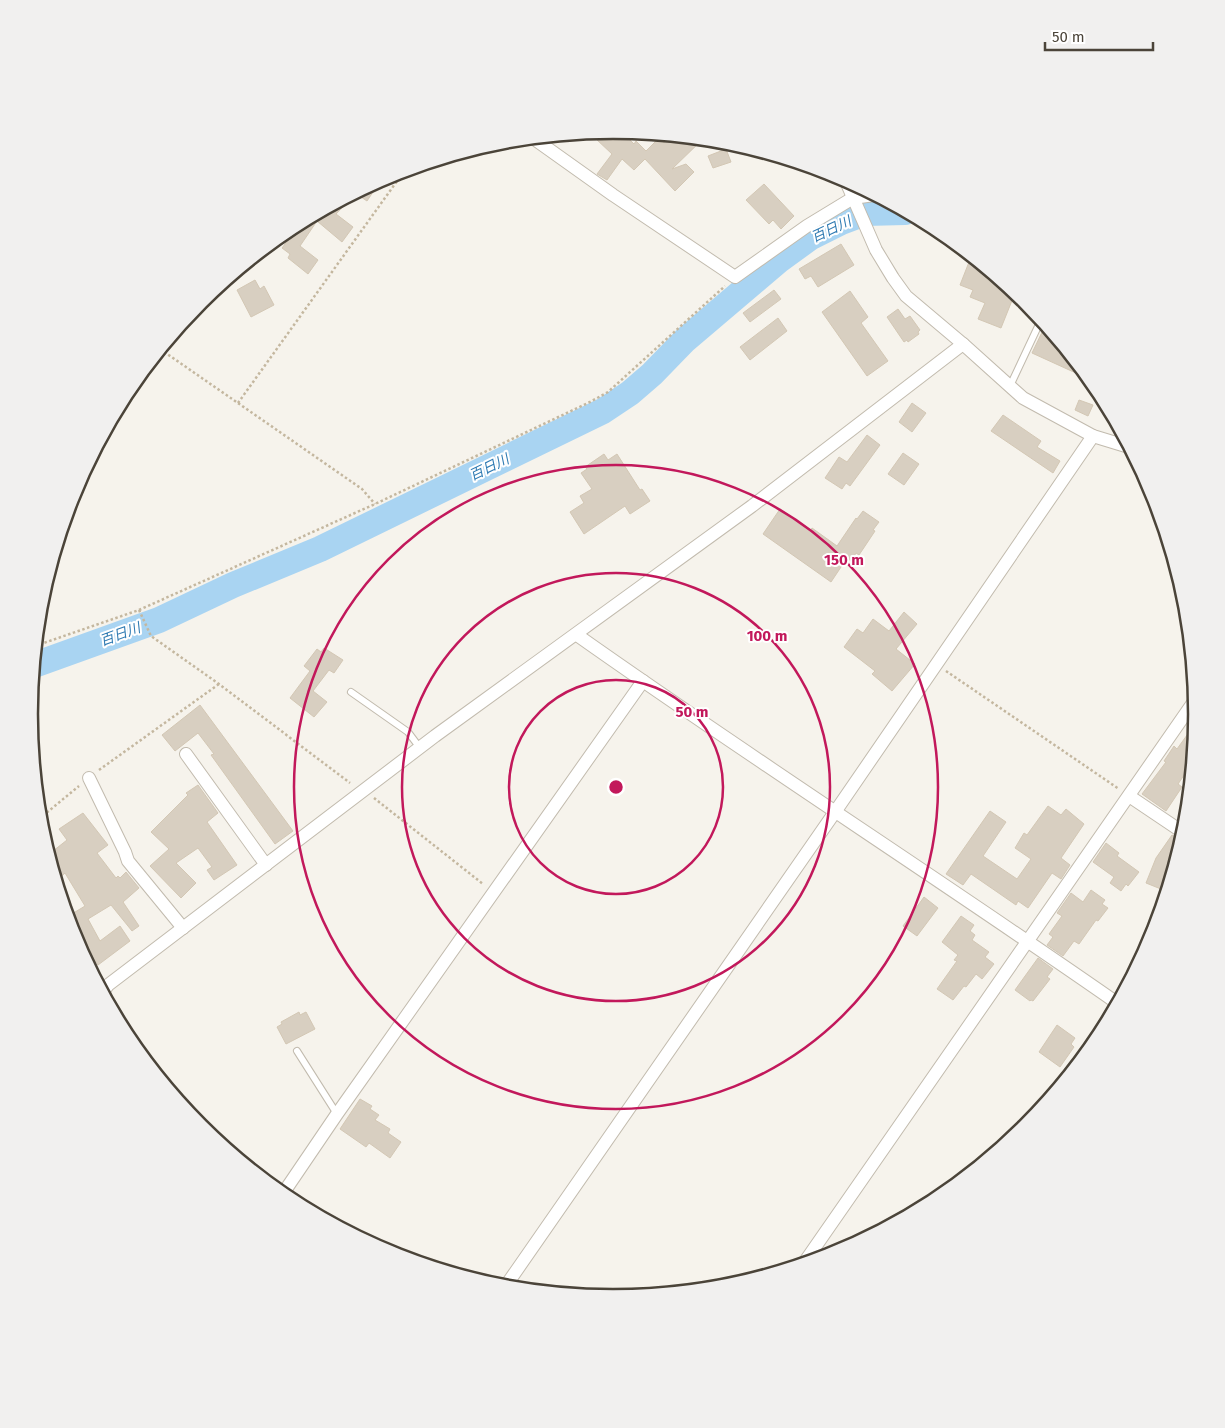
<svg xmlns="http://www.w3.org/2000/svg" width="1225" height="1428" font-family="'Fira Sans','Noto Sans JP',sans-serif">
  <rect width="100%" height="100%" fill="#f6f3ec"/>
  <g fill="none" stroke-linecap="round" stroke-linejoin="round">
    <!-- river -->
    <polyline stroke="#a9d4f2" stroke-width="26" points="34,665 159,620 233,585 320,549 603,411 630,393 652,374 685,340 778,261 811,237 841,222 865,213 905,212"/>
  </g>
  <!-- building -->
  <g fill="#d8cfc1" stroke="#d3c7b4">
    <polygon points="613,130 621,131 634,144 636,141 646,151 659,138 664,143 671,136 703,139 672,169 686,164 694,172 675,191 645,159 634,170 622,159 607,180 597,174 612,154 595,138 601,131"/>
    <polygon points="726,149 731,162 713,168 708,156"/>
    <polygon points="764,184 794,216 781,229 773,220 769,224 746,200"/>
    <polygon points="366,187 373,192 367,201 355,193"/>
    <polygon points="353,194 354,195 336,214 353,227 342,242 317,221 300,246 318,260 308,274 288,258 290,254 282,248 294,232 288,228"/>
    <polygon points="841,244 854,265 818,287 811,276 805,279 799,269"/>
    <polygon points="971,257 1015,293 1001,328 978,319 985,303 970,297 973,290 960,285"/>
    <polygon points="255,280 260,289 264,286 274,305 251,317 237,290"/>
    <polygon points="774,290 781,299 750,322 743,313"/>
    <polygon points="850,291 868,317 861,323 888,361 867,376 822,312"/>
    <polygon points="898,309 905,319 910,316 920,330 918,332 919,334 908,342 907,340 904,342 887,317"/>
    <polygon points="778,318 787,331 750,360 740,347"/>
    <polygon points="1045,326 1089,379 1032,353"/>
    <polygon points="1079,400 1093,405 1088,416 1075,410"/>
    <polygon points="912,403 926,413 912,432 899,422"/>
    <polygon points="1003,415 1041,441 1037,447 1060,461 1053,473 991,431"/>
    <polygon points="867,435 880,445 850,486 846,483 842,489 825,478 839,457 847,462"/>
    <polygon points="903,453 919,464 904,485 888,474"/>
    <polygon points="604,454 608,460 617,454 640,490 642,489 650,501 630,514 625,506 584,534 570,512 584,503 580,496 592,489 581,473 587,469 585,467"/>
    <polygon points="780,509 811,530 812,528 837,546 856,518 857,519 863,511 879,522 873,530 875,531 859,555 856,553 851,561 847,558 831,582 763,534"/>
    <polygon points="904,612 917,624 896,649 915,664 892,691 872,674 875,671 844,647 857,629 863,633 873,619 889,631"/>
    <polygon points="324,648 343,660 334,673 329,670 313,691 327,702 314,717 290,698 310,671 304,666 317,649 321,652"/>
    <polygon points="200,705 293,831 275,844 211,755 214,754 198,733 175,751 162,735"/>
    <polygon points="1195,724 1191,765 1178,784 1182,787 1166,811 1142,794 1166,762 1164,761 1174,746 1177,749"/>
    <polygon points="198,785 218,813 207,822 237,865 214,880 207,870 212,867 198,848 176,863 196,883 181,898 150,866 169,849 151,832 188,795 186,793"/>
    <polygon points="1048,806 1061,815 1066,809 1084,824 1061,858 1070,865 1061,879 1052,873 1028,908 1018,901 1016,905 971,874 963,885 946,874 990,811 1006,822 983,856 1017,879 1031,859 1015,848 1024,833 1027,835"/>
    <polygon points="83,813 108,845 97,853 116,878 118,876 120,878 126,872 139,888 123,902 139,926 132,931 111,905 88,919 100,941 120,926 130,941 98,965 93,958 87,963 73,937 67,917 85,906 65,873 56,881 48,855 67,840 59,829"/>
    <polygon points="1172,835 1181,840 1166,891 1146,883 1156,858"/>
    <polygon points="1106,843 1119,853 1117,856 1139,872 1128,886 1126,884 1121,891 1110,883 1114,877 1093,862"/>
    <polygon points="1091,890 1105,900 1102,904 1108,908 1098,921 1096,920 1079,944 1074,941 1063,956 1047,945 1053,937 1049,934 1062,916 1057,913 1071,893 1083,902"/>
    <polygon points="924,897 938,908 917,936 903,926"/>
    <polygon points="961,916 974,925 970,931 975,935 972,940 989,952 985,957 994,964 982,979 976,974 966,987 964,986 953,1000 937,989 957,961 954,960 958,955 942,942"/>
    <polygon points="1038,958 1053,969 1047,977 1050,979 1033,1001 1031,1000 1030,1001 1015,990"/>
    <polygon points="299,1012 300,1015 306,1012 315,1029 286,1044 277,1027 282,1024 281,1022"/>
    <polygon points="1057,1025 1075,1038 1071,1044 1074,1047 1060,1067 1039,1052"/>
    <polygon points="360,1099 372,1106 370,1109 379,1115 375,1120 390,1129 388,1133 401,1142 390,1158 369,1143 366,1147 340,1129"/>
  </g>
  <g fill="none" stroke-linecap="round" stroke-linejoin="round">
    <defs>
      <g id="lane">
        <polyline points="1010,386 1041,320"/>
        <polyline points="351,692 408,732 420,748"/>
        <polyline points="297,1051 337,1114"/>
      </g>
      <g id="street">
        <polyline points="533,138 613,195 735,277 807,226 853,198 874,195"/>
        <polyline points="845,179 876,250 893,278 906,296 963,344 1023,398 1093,436 1129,447"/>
        <path d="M577,635c178,126 361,243 540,368"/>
        <polyline points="186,754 266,865"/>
        <polyline points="89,778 125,852 128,861 183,928"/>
        <polyline points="1129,796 1184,833"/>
        <polyline points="103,992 108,985 435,736 752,506 963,344"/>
        <polyline points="282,1195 337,1114 643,681"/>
        <polyline points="804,1263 1195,700"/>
        <polyline points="505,1287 835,812 1093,436"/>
      </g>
    </defs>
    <!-- lane casing -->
    <use href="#lane" stroke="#c2bbae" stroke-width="8"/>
    <!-- street casing -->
    <use href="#street" stroke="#c2bbae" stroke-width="14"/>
    <!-- path -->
    <g stroke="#c4b79f" stroke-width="2.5" stroke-dasharray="2.5 2.5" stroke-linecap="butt">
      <polyline points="160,349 362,489 375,504"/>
      <polyline points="238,403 405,170"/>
      <polyline points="139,610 151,636 219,684 350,783"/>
      <polyline points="35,646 139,610 375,504 590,402 608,392 725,286"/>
      <polyline points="946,671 1119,789"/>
      <polyline points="99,770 219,684"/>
      <polyline points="374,798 483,884"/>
      <polyline points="39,819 79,786"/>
    </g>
    <!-- lane -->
    <use href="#lane" stroke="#fff" stroke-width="6"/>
    <!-- street -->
    <use href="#street" stroke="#fff" stroke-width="12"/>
  </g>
  <!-- distance rings -->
  <g fill="none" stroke="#c2185b" stroke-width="2.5">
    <circle cx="616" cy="787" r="107"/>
    <circle cx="616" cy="787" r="214"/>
    <circle cx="616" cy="787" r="322"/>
  </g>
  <g text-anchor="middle" stroke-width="4" stroke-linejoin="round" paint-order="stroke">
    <!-- water labels -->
    <g font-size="14" font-style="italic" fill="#2e7ab2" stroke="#fff">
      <text transform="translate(831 229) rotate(-25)" y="5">百日川</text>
      <text transform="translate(489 467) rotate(-26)" y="5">百日川</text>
      <text transform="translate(120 634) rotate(-20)" y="5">百日川</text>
    </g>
  </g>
  <!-- crop -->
  <path d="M0 0H1225V1428H0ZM38 714a575 575 0 1 1 1150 0a575 575 0 1 1-1150 0Z" fill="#f1f0ef" fill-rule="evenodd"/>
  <path fill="none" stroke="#4b4439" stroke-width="2.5" d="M38 714a575 575 0 1 1 1150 0a575 575 0 1 1-1150 0Z"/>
  <circle cx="616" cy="787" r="8" fill="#c2185b" stroke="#fff" stroke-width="2.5"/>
  <g font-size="15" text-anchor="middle" font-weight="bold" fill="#c2185b" stroke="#fff" stroke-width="4" stroke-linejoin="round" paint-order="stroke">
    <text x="844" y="565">150 m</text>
    <text x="767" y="641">100 m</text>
    <text x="692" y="717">50 m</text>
  </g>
  <!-- scale -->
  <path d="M1045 42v8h108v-8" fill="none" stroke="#4b4439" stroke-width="2.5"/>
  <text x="1052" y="42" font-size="15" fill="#4b4439" stroke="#ffffff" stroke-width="4" paint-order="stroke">50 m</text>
</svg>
